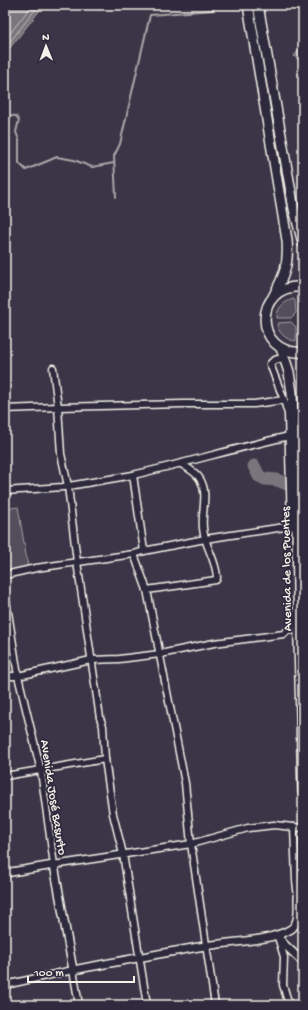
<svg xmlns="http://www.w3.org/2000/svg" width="308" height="1010" font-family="'Gochi Hand',sans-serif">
  <rect width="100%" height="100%" fill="#3b3647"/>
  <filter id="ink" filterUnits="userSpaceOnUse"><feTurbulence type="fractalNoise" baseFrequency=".025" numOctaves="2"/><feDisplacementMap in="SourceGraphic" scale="8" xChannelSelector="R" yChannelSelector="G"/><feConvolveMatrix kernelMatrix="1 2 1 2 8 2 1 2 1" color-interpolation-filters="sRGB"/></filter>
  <g filter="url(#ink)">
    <!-- green -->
    <g fill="#534e5c" stroke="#a4a0a2">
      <path d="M294,299l1,2 1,12 -5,5h-14c-1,-10 8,-17 17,-19z"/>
      <path d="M291,322l5,5v13l-1,1c-10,-2 -15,-7 -18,-16l1,-2z"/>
      <polygon points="18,507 28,567 5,571 5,509"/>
    </g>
    <!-- water -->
    <g fill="#78747b" stroke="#aaa6a7">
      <polygon points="5,5 44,5 5,54"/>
      <polygon points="303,45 303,64 294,56"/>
    </g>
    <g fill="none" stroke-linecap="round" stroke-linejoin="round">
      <!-- shore -->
      <g stroke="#c2bfbc" stroke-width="1">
        <polyline points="5,40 32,5"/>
        <polyline points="5,48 39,5"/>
      </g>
      <!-- stream -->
      <g stroke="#aaa6a7" stroke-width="2">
        <polyline points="5,115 16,116 19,120 16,132 19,140 19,163 26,170 57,157 74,160 92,167 114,163"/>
        <polyline points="116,197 114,156 120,144 150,15 213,10"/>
      </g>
      <!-- river -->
      <polyline stroke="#78747b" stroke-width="13" points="254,466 259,476 265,479 277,480 287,484"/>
      <defs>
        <g id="minor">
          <path d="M284,358c-5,1 -11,1 -14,6l14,36 4,14 3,112"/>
          <polyline points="5,409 58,407 53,368"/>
          <polyline points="5,491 63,487 133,475"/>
          <path d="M144,551l-11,-76c52,-12 104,-27 156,-39"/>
          <polyline points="134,554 147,590 185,783 191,844 215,1005"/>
          <polyline points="5,575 36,568 134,554 144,551 205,539 291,526 297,529"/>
          <path d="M147,590l69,-10 1,-2c0,-17 -13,-33 -14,-50 -2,-17 6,-34 -3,-49 -4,-7 -12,-11 -19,-15"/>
          <polyline points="5,593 18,676 41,771 54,865 191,844 248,828 274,825 303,828"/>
          <polyline points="5,676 18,676 91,660 119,659 160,654 214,643 284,634 293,625 296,614"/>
          <polyline points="5,776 105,759"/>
          <polyline points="294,827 296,880 298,898"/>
          <polyline points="278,937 284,957 283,985 289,1005"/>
          <polyline points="5,985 73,970 79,1005"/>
          <polyline points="147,1005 123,854 113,814 105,759 103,726 100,718 77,562 68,486 61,454 58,407 183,404 254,404 284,400"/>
        </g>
        <g id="tertiary">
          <path d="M5,873l49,-8 19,105c44,-8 88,-17 132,-24 23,-4 68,-5 86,-17 9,-6 7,-22 7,-31l5,-3"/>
          <polyline points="277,936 286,946 303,962"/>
        </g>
        <g id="primary">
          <path d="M248,5l39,235c2,25 -3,36 -14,57"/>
          <polyline points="258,5 294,209 303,243"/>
          <path d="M303,287c-51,-4 -50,69 0,65"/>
          <polyline points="281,348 289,372 292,393 296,475 299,643 303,792"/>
        </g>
      </defs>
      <!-- minor casing -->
      <use href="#minor" stroke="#f4f1e8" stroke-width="9"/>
      <!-- tertiary casing -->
      <use href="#tertiary" stroke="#f4f1e8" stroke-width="10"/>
      <!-- primary casing -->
      <use href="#primary" stroke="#f4f1e8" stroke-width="12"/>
      <!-- minor -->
      <use href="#minor" stroke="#2f2a3d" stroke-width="6"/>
      <!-- tertiary -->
      <use href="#tertiary" stroke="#2f2a3d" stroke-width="7"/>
      <!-- primary -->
      <use href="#primary" stroke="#2f2a3d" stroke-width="9"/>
    </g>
  </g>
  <g text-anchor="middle" stroke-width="3.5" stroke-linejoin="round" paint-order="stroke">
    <!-- street labels -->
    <g font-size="13" fill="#f4f1e8" stroke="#2f2a3d">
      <text transform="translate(285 569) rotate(-91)" y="5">Avenida de los Puentes</text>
      <text transform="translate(55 797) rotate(81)" y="5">Avenida José Basurto</text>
    </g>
  </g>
  <!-- margin -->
  <rect width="308" height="1010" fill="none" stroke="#2f2a3d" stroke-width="20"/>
  <rect x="10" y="10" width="288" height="990" fill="none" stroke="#f4f1e8" stroke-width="1.5" filter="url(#ink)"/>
  <!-- north arrow -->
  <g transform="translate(46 46) rotate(359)" stroke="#2f2a3d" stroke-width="3" paint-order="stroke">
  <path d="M0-3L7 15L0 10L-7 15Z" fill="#f4f1e8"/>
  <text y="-6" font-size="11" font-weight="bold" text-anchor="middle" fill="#f4f1e8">N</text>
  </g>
  <!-- scale -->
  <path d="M28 976v6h106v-6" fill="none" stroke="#f4f1e8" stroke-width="2"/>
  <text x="34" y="976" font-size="12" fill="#f4f1e8" stroke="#2f2a3d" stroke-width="3" paint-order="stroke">100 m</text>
</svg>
